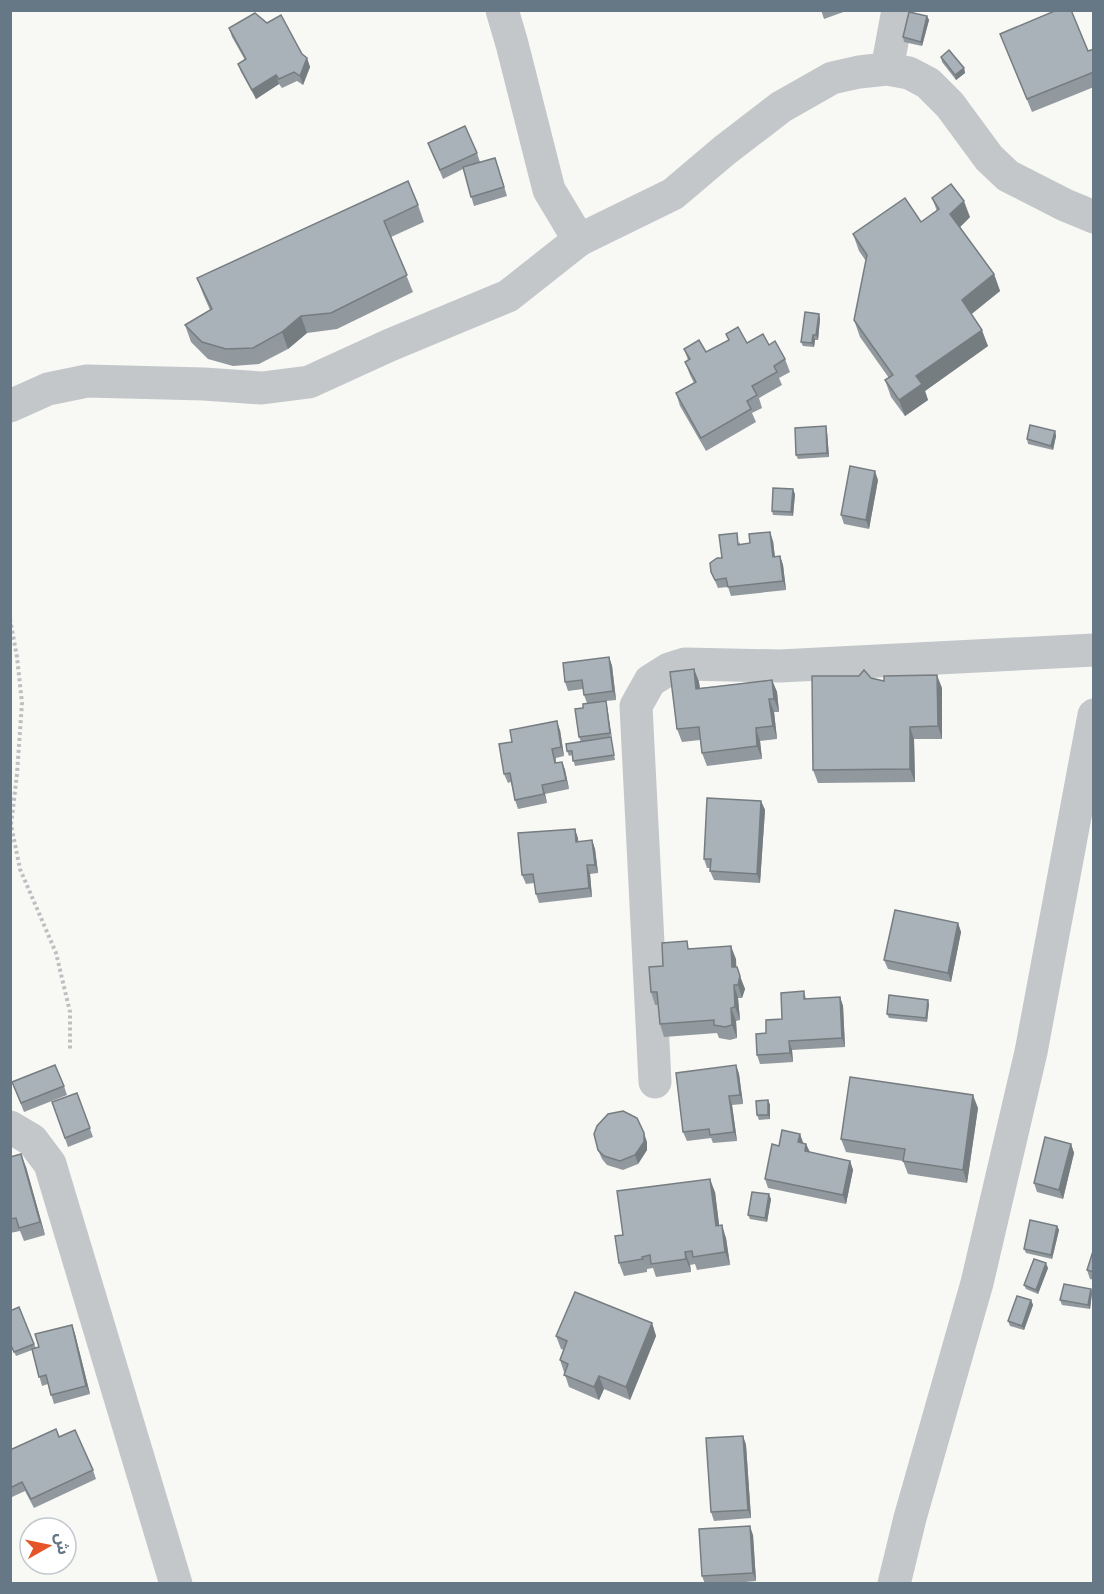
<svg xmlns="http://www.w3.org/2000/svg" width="1104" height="1594" font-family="Quicksand,'Noto Sans Arabic',sans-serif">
  <rect width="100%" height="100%" fill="#f8f8f5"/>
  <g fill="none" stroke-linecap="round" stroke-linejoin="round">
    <!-- path -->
    <polyline stroke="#bdbfc2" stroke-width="4" stroke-dasharray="3 3" stroke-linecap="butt" points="10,619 17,657 22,703 17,774 11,825 20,869 56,953 70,1012 70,1049"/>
    <!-- minor -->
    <g stroke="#c3c7ca" stroke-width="33">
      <polyline points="502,10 512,44 549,190 579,240"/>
      <polyline points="887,69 898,10"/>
      <polyline points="10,406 48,389 87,381 204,384 262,388 309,382 390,345 508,296 579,240 673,194 725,150 781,107 832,78 859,72 887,69 909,73 928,83 950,105 989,158 1008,176 1065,205 1094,217"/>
      <polyline points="655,1082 636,706 650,681 669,669 685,664 780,666 1094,650"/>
      <polyline points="10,1127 32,1140 50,1164 176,1584"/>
      <polyline points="894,1584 910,1518 977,1283 1031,1052 1094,715"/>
    </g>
  </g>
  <!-- wall -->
  <g fill="#91999e">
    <polygon points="821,10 849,10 824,19"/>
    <polygon points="927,16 929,20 922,46 904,42 903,37"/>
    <polygon points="229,28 302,54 307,58 310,67 303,85 297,81 282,88 279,84 256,99 241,72 238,64 245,60 232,37"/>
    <polygon points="1000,34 1088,51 1094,49 1094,87 1032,112"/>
    <polygon points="941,57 964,68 965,73 956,80 942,62"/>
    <polygon points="428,143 477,153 480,162 498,166 507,196 474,206 463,169 443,179"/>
    <polygon points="932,198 970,217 960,227 994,274 1000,291 971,314 988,346 925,391 928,400 905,416 891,397 885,380 889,378 860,337 854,320 866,261 859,251 853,234 921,222 937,211"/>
    <polygon points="418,205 424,222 391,237 413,292 337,329 307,333 288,349 259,364 233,366 208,359 191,342 185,325 210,310 203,294 197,278"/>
    <polygon points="819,314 820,319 818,340 815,340 814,347 803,346 801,342"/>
    <polygon points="747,343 769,345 785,359 790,372 779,378 782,385 759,398 762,408 752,413 756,422 706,451 680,406 676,393 694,383 690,375 685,362 688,360 684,349 706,352"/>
    <polygon points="826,426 827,431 829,457 798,459 796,455"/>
    <polygon points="1055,431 1056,436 1053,450 1028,444 1027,439"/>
    <polygon points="878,480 869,529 844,524 841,515"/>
    <polygon points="795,494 793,516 773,515 772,511"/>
    <polygon points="773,541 775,557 780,556 783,565 786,590 731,596 728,587 718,588 711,572 722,558 740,542 740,544"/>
    <polygon points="609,657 612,666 616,700 606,701 607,706 611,738 615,760 575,766 572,755 569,756 567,751 581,742 579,737 583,708 587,703 584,695 583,689 568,691 565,682"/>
    <polygon points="694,669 699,682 700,688 772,680 777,692 779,712 774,712 777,739 760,741 762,759 707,766 702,753 700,740 682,742 677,729"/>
    <polygon points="871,678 884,681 942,688 942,739 914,739 915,782 818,783 813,770"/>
    <polygon points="560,730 564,756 556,758 556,762 562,762 565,770 569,789 545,794 547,803 518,809 515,800 511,782 508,783 504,774 512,742"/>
    <polygon points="761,801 765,810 760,883 714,880 710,871 710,868 707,868 704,859"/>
    <polygon points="575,829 578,842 592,840 595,849 598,873 590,874 592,897 539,903 536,894 534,883 526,884 522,875"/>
    <polygon points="958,923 961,932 951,982 888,969 884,960"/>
    <polygon points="690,948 736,959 736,967 745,989 742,998 738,998 740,1020 736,1021 737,1038 730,1040 719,1038 717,1033 664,1037 660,1024 658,1005 655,1005 651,992 663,966"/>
    <polygon points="804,991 806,999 840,997 843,1006 845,1047 792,1050 793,1062 760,1064 757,1055 766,1033 782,1019"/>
    <polygon points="929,1004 927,1022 889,1018 887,1014"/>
    <polygon points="736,1065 739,1074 743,1104 732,1105 737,1141 713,1143 711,1138 687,1141 683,1132"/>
    <polygon points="12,1082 64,1086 67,1095 24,1112"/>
    <polygon points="77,1093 93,1137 68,1147 52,1102"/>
    <polygon points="768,1100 770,1105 770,1119 759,1120 757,1115"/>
    <polygon points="978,1108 967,1183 908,1174 903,1161 846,1152 841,1139"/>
    <polygon points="647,1142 647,1150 638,1164 623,1170 607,1165 602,1159 598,1150"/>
    <polygon points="803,1143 806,1144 810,1152 850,1161 853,1170 846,1204 768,1188 765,1179"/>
    <polygon points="1071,1144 1074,1153 1063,1199 1037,1192 1034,1183"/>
    <polygon points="10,1157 26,1167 45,1235 24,1241 20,1231 10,1233"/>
    <polygon points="715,1192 719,1226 726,1238 730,1265 697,1270 695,1264 690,1265 691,1272 656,1277 653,1268 647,1269 647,1272 624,1276 619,1263 623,1235"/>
    <polygon points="771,1199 767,1222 750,1219 748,1215"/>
    <polygon points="1057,1226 1059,1230 1052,1259 1026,1253 1024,1249"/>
    <polygon points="1094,1248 1094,1280 1090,1279 1087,1270"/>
    <polygon points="1048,1268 1038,1294 1026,1289 1024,1285"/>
    <polygon points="1091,1289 1092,1293 1090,1309 1062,1305 1060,1300"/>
    <polygon points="1031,1300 1033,1305 1024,1330 1010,1326 1008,1321"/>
    <polygon points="652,1323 656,1336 630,1400 604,1389 599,1400 569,1387 560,1360 564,1350 561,1349 556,1336"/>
    <polygon points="72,1325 75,1334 90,1394 54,1404 48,1384 42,1386 32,1350 16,1356 10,1343 34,1344 36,1348 39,1347"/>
    <polygon points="743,1436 746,1445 751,1518 714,1521 711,1512"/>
    <polygon points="59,1437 93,1470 96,1479 34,1508 25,1491 12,1497 10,1494 10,1450"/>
    <polygon points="753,1535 756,1581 725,1584 705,1584 702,1576"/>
  </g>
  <!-- shaded-wall -->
  <g fill="#767d81">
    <polygon points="927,16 929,20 922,46 921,42"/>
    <polygon points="307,58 310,67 303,85 300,76"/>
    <polygon points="964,68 965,73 956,80 955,75"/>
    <polygon points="276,75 279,84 256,99 252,90"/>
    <polygon points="964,201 970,217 956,231 950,214"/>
    <polygon points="994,274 1000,291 968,317 962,300"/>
    <polygon points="819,314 820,319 818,340 816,335"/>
    <polygon points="301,316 307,333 288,349 282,332"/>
    <polygon points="982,330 988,346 925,391 928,400 905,416 899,400 916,376"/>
    <polygon points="813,335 815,340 814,347 812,343"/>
    <polygon points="826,426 827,431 829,457 827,453"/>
    <polygon points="1055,431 1056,436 1053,450 1051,446"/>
    <polygon points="875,471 878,480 869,529 866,520"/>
    <polygon points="793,489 795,494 793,516 791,512"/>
    <polygon points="770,532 773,541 776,566 773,557"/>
    <polygon points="780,556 783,565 786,590 783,581"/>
    <polygon points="609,657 612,666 616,700 613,691"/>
    <polygon points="694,669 699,682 701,701 696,689"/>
    <polygon points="937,675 942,688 942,739 938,726"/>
    <polygon points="772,680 777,692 779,712 774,699"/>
    <polygon points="769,699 774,712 777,739 773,726"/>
    <polygon points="606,701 607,706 612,738 610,733"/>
    <polygon points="557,721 560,730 564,756 561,747"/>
    <polygon points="910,727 914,739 915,782 910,769"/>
    <polygon points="756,728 760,741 762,759 757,746"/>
    <polygon points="562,762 565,770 569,789 566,780"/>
    <polygon points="542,785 545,794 547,803 544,794"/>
    <polygon points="761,801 765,810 760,883 757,874"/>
    <polygon points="575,829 578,838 579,851 576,842"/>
    <polygon points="592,840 595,849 598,873 595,865"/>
    <polygon points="587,865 590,874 592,897 589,888"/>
    <polygon points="958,923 961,932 951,982 948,973"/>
    <polygon points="731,946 736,959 737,980 732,967"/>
    <polygon points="740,976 745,989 742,998 738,985"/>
    <polygon points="734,985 738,998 740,1020 735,1007"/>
    <polygon points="840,997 843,1006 845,1047 842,1038"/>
    <polygon points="928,1000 929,1004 927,1022 926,1018"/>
    <polygon points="731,1008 736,1021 737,1038 732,1025"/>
    <polygon points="789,1041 792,1050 793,1062 790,1053"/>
    <polygon points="736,1065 739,1074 743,1104 740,1095"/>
    <polygon points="973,1095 978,1108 967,1183 963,1170"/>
    <polygon points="729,1096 732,1105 737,1141 734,1132"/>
    <polygon points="768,1100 770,1105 770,1119 768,1115"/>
    <polygon points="644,1133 647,1142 647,1150 638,1164 635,1155"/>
    <polygon points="800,1134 803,1142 801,1151 798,1142"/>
    <polygon points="806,1144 810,1153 805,1151"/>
    <polygon points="1071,1144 1074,1153 1063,1199 1059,1190"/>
    <polygon points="21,1154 26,1167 45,1235 40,1222"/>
    <polygon points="850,1161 853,1170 846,1204 843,1195"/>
    <polygon points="710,1179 715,1192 721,1239 716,1226"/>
    <polygon points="769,1194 771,1199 767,1222 765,1218"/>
    <polygon points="722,1225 726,1238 730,1265 725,1252"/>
    <polygon points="1057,1226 1059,1230 1052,1259 1051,1255"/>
    <polygon points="685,1252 690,1265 691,1272 686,1259"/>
    <polygon points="1046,1263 1048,1268 1038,1294 1036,1290"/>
    <polygon points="1091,1289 1092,1293 1090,1309 1088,1305"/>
    <polygon points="1031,1300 1033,1305 1024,1330 1022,1326"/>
    <polygon points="652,1323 656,1336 630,1400 626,1387"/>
    <polygon points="72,1325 75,1334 90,1394 86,1386"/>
    <polygon points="599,1376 604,1389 599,1400 594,1387"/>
    <polygon points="743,1436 746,1445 751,1518 748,1510"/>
    <polygon points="750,1526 753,1535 756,1581 753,1573"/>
  </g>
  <!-- building -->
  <g fill="#a9b2b8" stroke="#767d81" stroke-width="1.5">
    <polygon points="1057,10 1071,10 1088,51 1094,49 1094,72 1027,99 1000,34"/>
    <polygon points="909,12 927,16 921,42 903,37"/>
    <polygon points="255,13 267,23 281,15 302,54 307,58 300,76 294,72 279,79 276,75 252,90 238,64 246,59 229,28"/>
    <polygon points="949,50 964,68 955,75 941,57"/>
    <polygon points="465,126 477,153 440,170 428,143"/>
    <polygon points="495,158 504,187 471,197 463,167"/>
    <polygon points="408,181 418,205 384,221 407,275 331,313 301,316 282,332 253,348 226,349 202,342 185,325 212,309 197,278"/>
    <polygon points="951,184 964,201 950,214 994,274 962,300 982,330 916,376 922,384 899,400 885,380 893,375 854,320 867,255 853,234 905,198 921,222 939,209 932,198"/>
    <polygon points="805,312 819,314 816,335 813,335 812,343 801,342"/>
    <polygon points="738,327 747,343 763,334 769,345 775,341 785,359 774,366 777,372 752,386 757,395 747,401 751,409 701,438 676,393 696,382 685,362 690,359 684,349 699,340 706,352 729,340 726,334"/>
    <polygon points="1030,425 1055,431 1051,446 1027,439"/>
    <polygon points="826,426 827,453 796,455 795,428"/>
    <polygon points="850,466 875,471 866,520 841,515"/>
    <polygon points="773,488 793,489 791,512 772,511"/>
    <polygon points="770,532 773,557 780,556 783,581 728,587 726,578 715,580 711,572 710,563 717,558 722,558 719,535 737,533 738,545 750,543 749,534"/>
    <polygon points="609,657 613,691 584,695 582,680 565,682 563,663"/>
    <polygon points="694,669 696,689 772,680 774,699 769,699 773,726 756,728 757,746 702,753 699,727 677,729 670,672"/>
    <polygon points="864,670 871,678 884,681 884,676 937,675 938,726 910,727 910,769 813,770 812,676 859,676"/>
    <polygon points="606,701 610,733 579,737 575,709 583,708 583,704"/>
    <polygon points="557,721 561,747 552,749 555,763 562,762 566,780 542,785 544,794 515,800 510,773 504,774 499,744 512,742 510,730"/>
    <polygon points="611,737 614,755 573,761 572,751 567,751 566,744"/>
    <polygon points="707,798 761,801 757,874 710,871 711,859 704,859"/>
    <polygon points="575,829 576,842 592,840 595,865 587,865 589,888 536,894 533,874 522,875 518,833"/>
    <polygon points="895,910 958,923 948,973 884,960"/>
    <polygon points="687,941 688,949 731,946 732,967 737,967 740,976 738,985 734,985 735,1007 731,1008 732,1025 725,1027 714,1025 714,1020 660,1024 657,992 651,992 649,967 663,966 662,943"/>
    <polygon points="804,991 804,999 840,997 842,1038 789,1041 790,1053 757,1055 756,1034 766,1033 766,1020 782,1019 781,993"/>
    <polygon points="889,995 928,1000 926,1018 887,1014"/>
    <polygon points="55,1065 64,1086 21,1103 12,1082"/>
    <polygon points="736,1065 740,1095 729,1096 734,1132 710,1135 709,1129 683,1132 676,1073"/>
    <polygon points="850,1077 973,1095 963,1170 903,1161 905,1149 841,1139"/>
    <polygon points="77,1093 90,1128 65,1138 52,1102"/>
    <polygon points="768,1100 768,1115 757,1115 756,1101"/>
    <polygon points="623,1111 637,1118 644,1133 644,1142 635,1155 620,1161 604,1156 598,1150 594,1134 597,1126 608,1114"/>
    <polygon points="782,1130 800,1134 798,1142 806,1144 805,1151 850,1161 843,1195 765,1179 772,1144 779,1146"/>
    <polygon points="1045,1137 1071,1144 1059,1190 1034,1183"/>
    <polygon points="21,1154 40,1222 19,1228 16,1218 10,1219 10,1157"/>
    <polygon points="710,1179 716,1226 722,1225 725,1252 693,1257 692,1251 685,1252 686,1259 651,1264 650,1255 642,1257 643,1259 619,1263 615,1236 623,1235 617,1191"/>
    <polygon points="752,1192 769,1194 765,1218 748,1215"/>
    <polygon points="1030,1220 1057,1226 1051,1255 1024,1249"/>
    <polygon points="1094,1248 1094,1272 1087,1270"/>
    <polygon points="1034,1259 1046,1263 1036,1290 1024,1285"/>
    <polygon points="1064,1284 1091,1289 1088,1305 1060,1300"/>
    <polygon points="575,1292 652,1323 626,1387 599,1376 594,1387 564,1375 568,1364 560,1360 567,1341 556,1336"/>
    <polygon points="1017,1296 1031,1300 1022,1326 1008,1321"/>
    <polygon points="19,1307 34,1344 14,1352 10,1343 10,1311"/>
    <polygon points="72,1325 86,1386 51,1395 46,1375 39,1377 32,1349 39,1347 35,1334"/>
    <polygon points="56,1429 59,1437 75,1430 93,1470 31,1499 22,1482 10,1488 10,1450"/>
    <polygon points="743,1436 748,1510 711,1512 706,1438"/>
    <polygon points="750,1526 753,1573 702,1576 699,1529"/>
  </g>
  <!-- border -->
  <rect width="1104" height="1594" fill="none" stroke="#667886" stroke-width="24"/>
  <!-- north arrow -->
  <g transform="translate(48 1546) rotate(81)"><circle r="28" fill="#ffffff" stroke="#c2c9cf" stroke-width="1.5"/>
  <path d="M0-4.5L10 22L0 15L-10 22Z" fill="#e65527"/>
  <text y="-9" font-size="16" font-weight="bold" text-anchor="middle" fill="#667886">ش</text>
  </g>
</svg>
